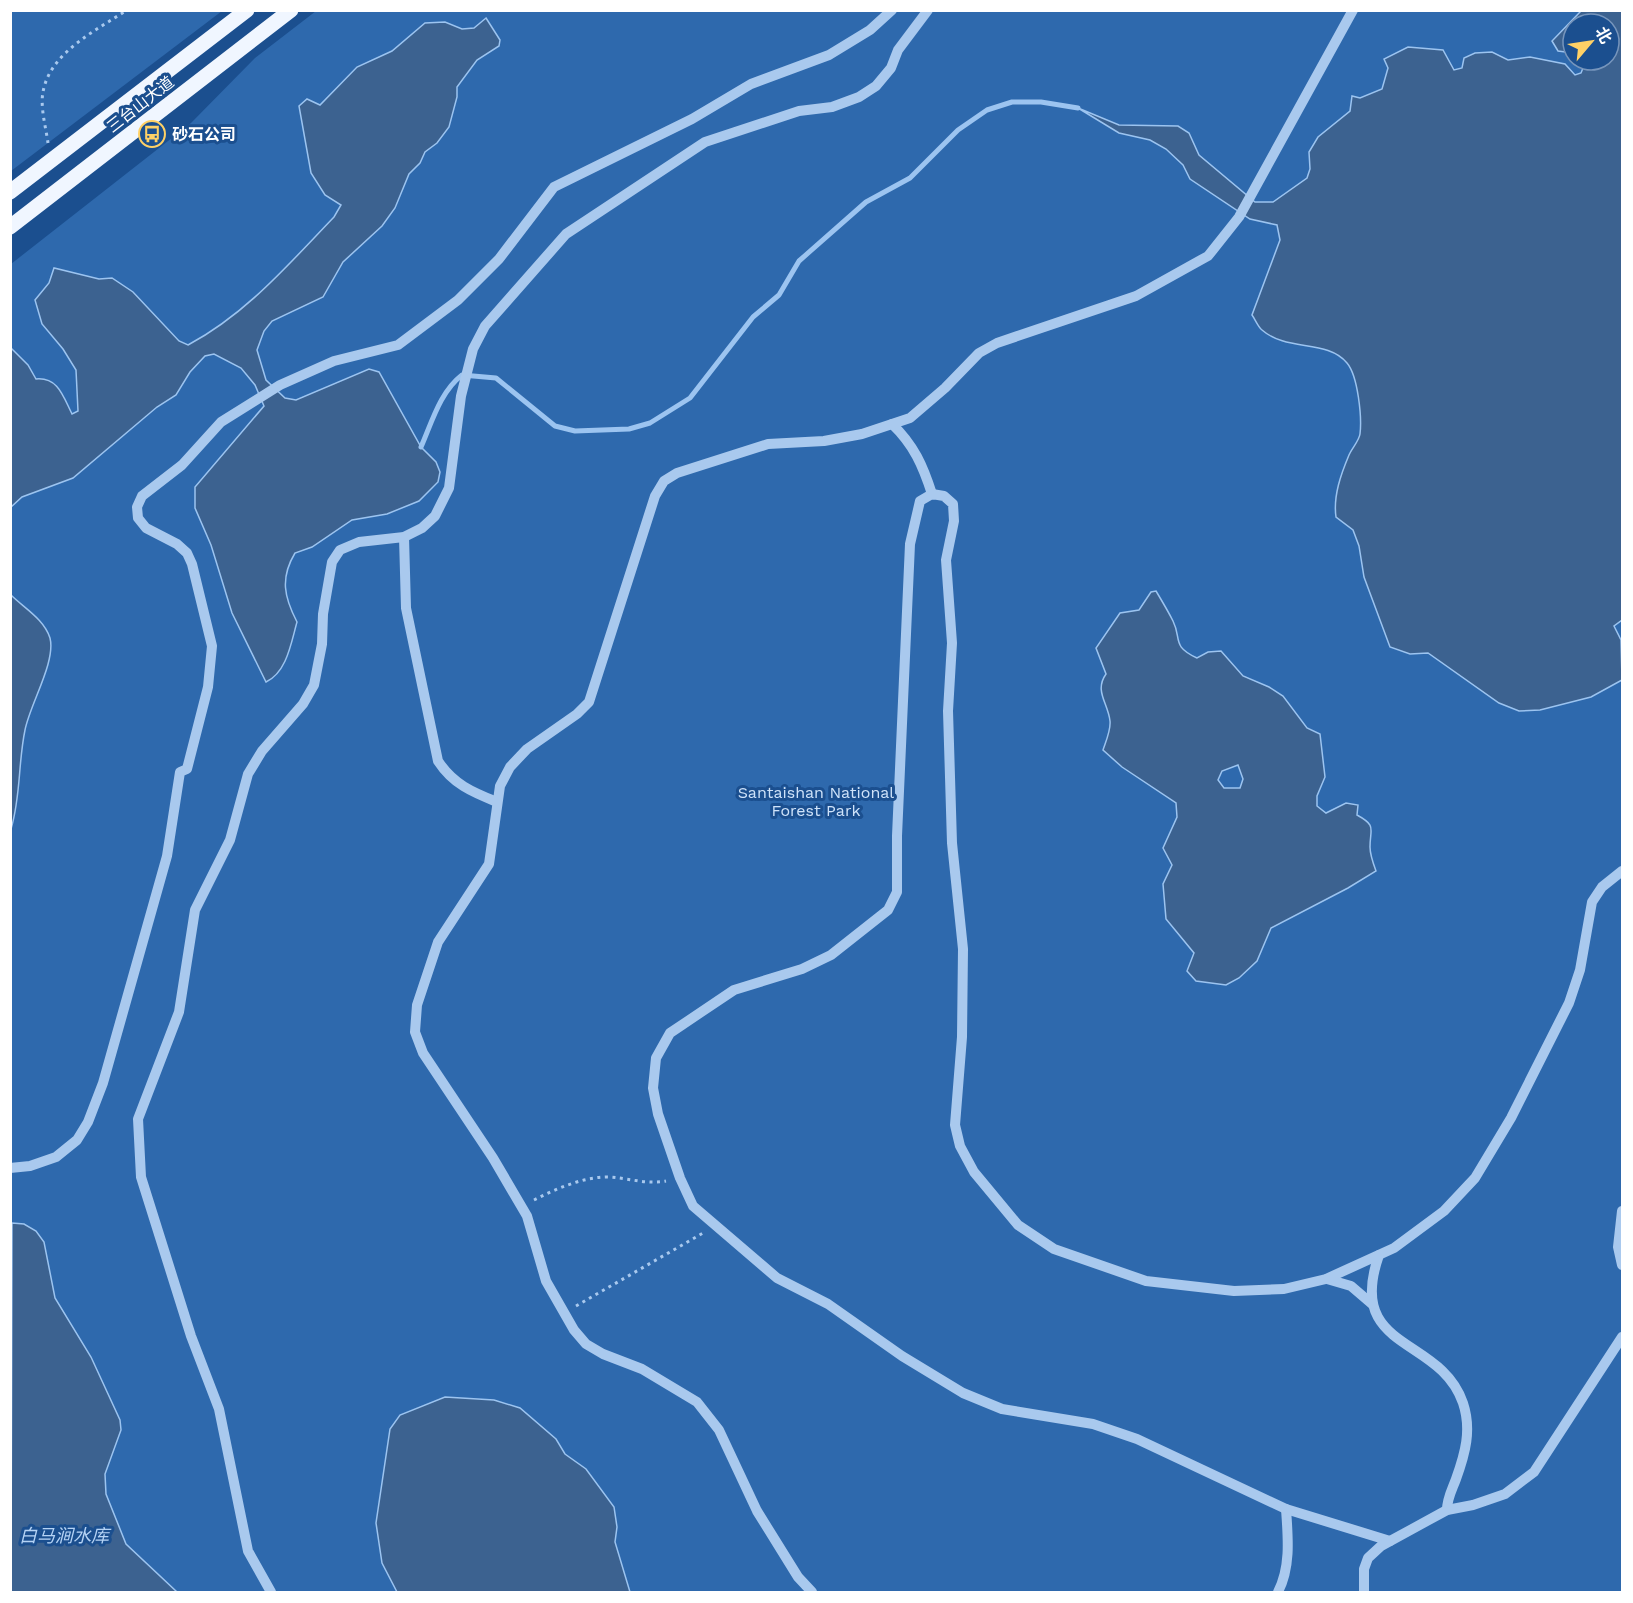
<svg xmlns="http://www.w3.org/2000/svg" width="1633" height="1603" font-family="'Work Sans','Noto Sans SC',sans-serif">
  <rect width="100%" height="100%" fill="#1b4f8f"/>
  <!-- green -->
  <g fill="#2e69ad" fill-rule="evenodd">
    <polygon points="11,10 222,10 222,11 11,171"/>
    <path d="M316,11h1306v1581h-1611v-1328l180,-141 64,-65zM1573,24h36v36h-36z"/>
  </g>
  <!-- water -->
  <g fill="#3c6290" stroke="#9cc4f0" stroke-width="1.5" fill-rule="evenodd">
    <path d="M1581,11h41v609l-8,6 7,14 1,40 -31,17 -51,13 -21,1 -20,-8 -71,-50 -18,1 -20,-7 -26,-70 -5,-31 -6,-16 -17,-13c-3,-21 5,-43 13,-62 3,-7 10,-14 11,-21 2,-17 -2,-58 -13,-71 -20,-24 -60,-11 -85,-33 -4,-3 -7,-11 -10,-15l28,-75 -3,-15 -27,-6 -60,-40 -7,-14 -17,-16 -16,-9 -31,-7 -41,-25 41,17 59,1 11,7 10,22 56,47h18l34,-24 3,-9 -1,-17 9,-15 32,-26 2,-15 8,2 22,-9 6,-21 -4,-9 24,-12 35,3 11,20 8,-2 2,-10 11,-5 17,-1 16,8 22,-3 35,7 10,11 6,-2 4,-10 -3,-3h27v-36h-36v29l-15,-2 -6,-10z"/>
    <path d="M486,18l14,22 -1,6 -22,14 -20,27v10l-8,30 -12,16 -12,9 -5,11 -11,11 -14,34 -13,18 -39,36 -20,35 -51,24 -8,10 -7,19 9,30 19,18 11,2 73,-31 10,3 42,75 15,15 4,10 -2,10 -19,19 -32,13 -35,6 -40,27 -17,6c-15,25 -11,44 2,69 -6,21 -10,50 -31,60l-34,-69 -21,-68 -16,-37v-21l69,-81 -9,-21 -14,-17 -27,-14 -9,2 -15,16 -14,23 -19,12 -84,71 -51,19 -11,10 -1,-160 18,18 8,14c22,-2 27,17 36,35l6,-3 -2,-41 -13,-21 -21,-25 -7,-24 14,-17 5,-15 45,11 13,-1 21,14 46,49 9,4c58,-31 100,-80 146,-128l7,-12 -16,-10 -14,-22 -12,-67 8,-7 13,6 37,-38 35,-16 33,-28 20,-1 17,7 12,-1z"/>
    <path d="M1156,591c6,10 12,20 17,30 9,18 -2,25 24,37l11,-6 13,-1 22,25 26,11 14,9 24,32 13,6 5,43 -8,19v10l9,7 20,-10 12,2 -1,10c20,11 13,13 13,32 0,8 3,16 6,24l-28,17 -77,40 -14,33 -18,17 -13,7 -30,-4 -9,-10 7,-18 -28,-34 -3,-35 9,-19 -9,-17 14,-31 -1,-14 -54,-36 -19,-17c3,-9 8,-20 7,-29 -2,-18 -16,-30 -4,-47l-10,-26 24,-35 19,-3 12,-18zM1238,765l5,14 -3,9h-16l-6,-8 4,-9z"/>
    <path d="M11,595c13,13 33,24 39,43 6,24 -20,66 -25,92 -7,33 -4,66 -14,99z"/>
    <polygon points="12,1223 24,1224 36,1231 44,1242 55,1298 91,1357 120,1420 121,1430 105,1474 106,1494 126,1544 177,1592 11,1592"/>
    <polygon points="445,1397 494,1400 520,1408 556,1439 565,1454 586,1469 614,1507 617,1527 615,1542 630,1592 397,1592 382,1563 376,1523 390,1429 400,1415"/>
  </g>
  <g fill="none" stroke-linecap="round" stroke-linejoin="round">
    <!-- stream -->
    <path stroke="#9cc4f0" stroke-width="5" d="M421,447c11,-25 19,-55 41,-72l34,3 59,48 20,5 54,-2 21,-6 40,-25 63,-81 26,-22 20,-34 67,-59 44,-24 48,-48 29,-20 25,-8h29l37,6"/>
    <!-- path -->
    <g stroke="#a9c9ee" stroke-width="3" stroke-dasharray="3 4.5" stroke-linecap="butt">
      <path d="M48,143c-2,-15 -8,-36 -5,-51 7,-40 54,-62 84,-82"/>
      <path d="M534,1200c22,-11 46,-22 71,-23 22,0 39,8 61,4"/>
      <polyline points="576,1306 703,1233"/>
    </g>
    <!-- minor -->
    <g stroke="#a9c9ee" stroke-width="10">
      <path d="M892,424c22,21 31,42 40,70"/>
      <path d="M404,537l2,71 32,153c15,23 34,31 59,41"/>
      <polyline points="10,1168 30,1166 56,1157 77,1140 88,1122 103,1083 167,856 180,772 187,769 208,687 212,646 192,564 187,553 177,544 146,528 138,518 137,507 142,496 182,465 221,422 280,385 334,361 398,345 458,300 499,259 554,187 692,119 751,84 829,55 870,30 892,10"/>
      <polyline points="1622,1211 1618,1247 1622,1265"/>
      <path d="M1379,1255c-34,97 61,80 84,148 9,27 2,51 -7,76 -4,11 -9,19 -9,31"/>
      <polyline points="1327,1279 1351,1286 1372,1304"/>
      <polyline points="1390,1541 1286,1509 1137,1439 1093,1424 1002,1409 963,1393 902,1356 828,1304 777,1278 693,1206 680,1178 658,1114 653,1088 656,1058 670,1033 734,990 802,969 831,955 888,910 897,892 897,836 910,544 920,501 932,494 944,496 953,504 954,521 946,560 952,643 948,711 952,843 963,949 962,1037 955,1125 960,1146 974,1172 1018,1225 1054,1249 1146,1281 1234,1291 1284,1289 1326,1279 1394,1248 1444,1211 1475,1178 1511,1118 1569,1003 1580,970 1592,902 1602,887 1622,871"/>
      <polyline points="271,1592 248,1551 219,1409 191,1336 141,1177 138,1119 179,1012 195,910 230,840 248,774 262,751 303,704 314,685 322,644 323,614 332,562 340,550 359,542 404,537 422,528 435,516 449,488 461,396 473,349 485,326 566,234 705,142 799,111 832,107 859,97 876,86 891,68 898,50 928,10"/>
      <polyline points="812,1592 798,1577 757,1511 719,1430 697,1402 642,1369 603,1354 586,1344 574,1330 546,1281 527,1216 493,1158 423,1053 415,1032 417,1005 438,942 489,864 500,786 510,767 527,749 577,714 589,702 655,496 664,481 677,473 768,444 824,441 862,434 910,418 945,388 979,353 997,343 1136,296 1208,256 1239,217 1353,10"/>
      <path d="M1278,1592c13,-25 10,-55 8,-83"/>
      <polyline points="1364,1592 1364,1569 1368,1558 1381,1546 1447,1510 1473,1505 1505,1494 1534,1472 1622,1337"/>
    </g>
    <!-- major -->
    <g stroke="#f0f6ff" stroke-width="15">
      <polyline points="10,192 247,10"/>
      <polyline points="10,227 291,10"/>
    </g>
  </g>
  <!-- icons -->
  <defs>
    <symbol id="bus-ring" viewBox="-11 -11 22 22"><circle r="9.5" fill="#1b4f8f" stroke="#ffd166" stroke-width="1.5"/><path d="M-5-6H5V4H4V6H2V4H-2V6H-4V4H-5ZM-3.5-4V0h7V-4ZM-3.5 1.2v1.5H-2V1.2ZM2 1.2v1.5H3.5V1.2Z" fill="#ffd166"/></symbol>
  </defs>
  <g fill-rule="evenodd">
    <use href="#bus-ring" x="137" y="119" width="30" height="30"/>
  </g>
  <g text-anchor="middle" stroke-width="6" stroke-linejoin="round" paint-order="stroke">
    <!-- street labels -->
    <g font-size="16" fill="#fff" stroke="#1b4f8f">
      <text transform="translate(140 104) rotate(-38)" y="6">三台山大道</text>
    </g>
    <!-- poi labels -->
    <g font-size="16" font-weight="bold" fill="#fff" stroke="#1b4f8f" text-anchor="start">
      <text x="172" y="140">砂石公司</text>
    </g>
    <!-- park labels -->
    <g font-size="16" fill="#cfe3fa" stroke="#1b4f8f">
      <text x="816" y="798">Santaishan National<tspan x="816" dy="18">Forest Park</tspan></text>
    </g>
    <!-- water labels -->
    <g font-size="18" font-style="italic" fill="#b5d3f5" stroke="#1b4f8f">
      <text x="64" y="1542">白马涧水库</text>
    </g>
  </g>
  <!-- border -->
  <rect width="1633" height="1603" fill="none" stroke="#ffffff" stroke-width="24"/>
  <!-- north arrow -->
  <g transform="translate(1591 42) rotate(61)"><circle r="28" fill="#1b4f8f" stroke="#7695bc" stroke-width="1.5"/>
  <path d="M0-4.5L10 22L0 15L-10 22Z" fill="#ffd166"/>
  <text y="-9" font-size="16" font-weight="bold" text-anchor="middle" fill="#ffffff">北</text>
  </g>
</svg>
